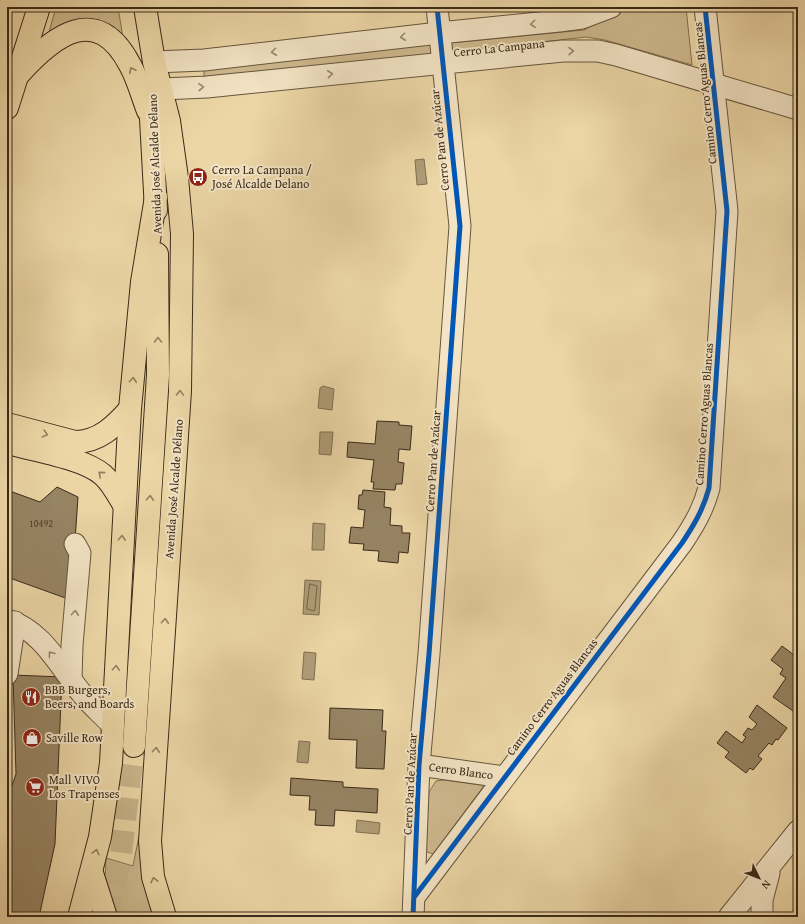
<svg xmlns="http://www.w3.org/2000/svg" width="805" height="924" font-family="'Gentium Book Plus',serif">
  <rect width="100%" height="100%" fill="#ecd6a6"/>
  <filter id="stains"><feTurbulence type="fractalNoise" baseFrequency=".005" numOctaves="4"/><feColorMatrix values="0 0 0 0 .2 0 0 0 0 .09 0 0 0 0 .02 0 0 0 .5 -.17"/></filter>
  <radialGradient id="worn" r=".72"><stop offset=".6" stop-color="#630" stop-opacity="0"/><stop offset="1" stop-color="#630" stop-opacity=".3"/></radialGradient>
  <!-- green -->
  <g fill="#ceb98e" stroke="#847254">
    <polygon points="56,7 118,7 123,38 49,32"/>
    <polygon points="627,7 686,7 692,65 605,40 586,37 204,80 204,67 584,30"/>
    <polygon points="444,780 481,785 483,787 433,854 425,851 429,792 436,781"/>
    <polygon points="139,836 143,836 146,890 153,917 114,917 105,884 106,858 133,866"/>
  </g>
  <!-- water -->
  <g fill="#af9c76" stroke="#806f51">
    <polygon points="424,159 427,184 417,185 415,160"/>
    <polygon points="323,386 334,389 332,410 318,408 320,388"/>
    <polygon points="320,432 333,432 331,455 319,454"/>
    <polygon points="313,523 325,524 324,550 312,550"/>
    <polygon points="305,580 321,581 319,615 303,614"/>
    <polygon points="304,652 316,653 314,680 302,679"/>
    <polygon points="299,741 310,742 308,763 297,762"/>
    <polygon points="357,820 380,823 379,834 356,832"/>
  </g>
  <g fill="none" stroke-linecap="round" stroke-linejoin="round">
    <!-- shore -->
    <polygon stroke="#746448" stroke-width="1" points="310,584 317,586 315,609 314,611 307,609"/>
  </g>
  <!-- building -->
  <g fill="#978463" stroke="#3a2b1a">
    <polygon points="377,421 399,422 399,425 412,426 410,450 399,449 398,462 404,463 402,484 396,484 395,490 373,489 374,482 371,482 374,460 347,457 348,442 375,444"/>
    <polygon points="57,487 78,497 71,600 7,577 7,490 40,502"/>
    <polygon points="363,490 385,492 384,507 391,508 390,525 402,526 402,533 410,533 408,553 399,552 398,563 378,561 379,551 363,550 364,544 349,543 351,527 363,528 365,510 358,509 359,495 362,495"/>
    <polygon points="782,646 798,658 798,705 793,711 773,697 786,678 780,674 783,669 771,660"/>
    <polygon points="13,675 62,677 55,844 39,917 7,917 7,800 16,774"/>
    <polygon points="757,705 787,728 778,740 776,739 772,745 769,743 758,756 762,759 753,770 750,768 746,773 725,757 729,752 717,743 726,731 742,743 746,737 743,735 748,728 752,730 757,724 749,717"/>
    <polygon points="330,708 383,710 382,731 386,731 384,769 356,768 357,740 329,739"/>
    <polygon points="291,778 343,782 343,787 378,789 377,813 335,810 334,826 315,825 316,810 309,810 310,796 290,795"/>
  </g>
  <g fill="none" stroke-linecap="round" stroke-linejoin="round">
    <!-- major-tunnel -->
    <polyline stroke="#c8b48a" stroke-width="22" stroke-dasharray="22 11" stroke-linecap="butt" points="107,917 120,861 134,746"/>
    <defs>
      <g id="minor">
        <polyline points="154,62 204,60 439,33 559,21 582,18 611,7"/>
        <polyline points="162,89 207,87 563,51 598,51 616,55 798,109"/>
        <path d="M7,620c36,10 53,48 76,75 9,11 20,20 30,31"/>
        <polyline points="7,674 15,622"/>
        <polyline points="71,679 72,645 80,553 75,544"/>
        <polyline points="419,765 504,777"/>
        <path d="M415,896l267,-353c12,-18 21,-33 27,-55l18,-277 -22,-204"/>
        <polyline points="413,917 419,765 429,654 460,226 437,7"/>
        <polyline points="729,917 798,831"/>
        <polyline points="762,917 762,900 769,873"/>
      </g>
      <g id="major">
        <polyline points="145,7 154,62 169,121 177,178 182,234 180,391 150,841 153,877 165,917"/>
        <path d="M19,74c35,-39 78,-72 111,-9 8,14 12,31 18,46"/>
        <polyline points="153,83 151,119 156,210"/>
        <polyline points="7,108 39,7"/>
        <path d="M7,424l68,18c24,0 40,-16 55,-33"/>
        <path d="M7,443c26,7 77,15 96,32 9,8 15,20 21,30"/>
        <polyline points="134,746 158,375 157,254"/>
        <polyline points="92,873 106,917"/>
        <polyline points="79,917 100,837 111,763 130,409 142,282 156,197"/>
      </g>
    </defs>
    <!-- minor casing -->
    <use href="#minor" stroke="#66563d" stroke-width="23"/>
    <!-- major casing -->
    <use href="#major" stroke="#3a2b1a" stroke-width="24"/>
    <!-- minor -->
    <use href="#minor" stroke="#f3e4c5" stroke-width="21"/>
    <!-- major -->
    <use href="#major" stroke="#ecd6a6" stroke-width="22"/>
    <defs>
      <g id="cycleway">
        <path d="M415,896l267,-353c12,-18 21,-33 27,-55l18,-277 -22,-204"/>
        <polyline points="413,917 419,765 429,654 460,226 437,7"/>
      </g>
    </defs>
    <!-- cycleway casing -->
    <use href="#cycleway" stroke="#f3e4c5" stroke-width="8"/>
    <!-- cycleway -->
    <use href="#cycleway" stroke="#0057b8" stroke-width="5"/>
  </g>
  <!-- one-way arrows -->
  <defs><path id="oneway-chevron" d="M-2-3.5L2.5 0L-2 3.5" fill="none" stroke-width="1.6" stroke-linecap="round" stroke-linejoin="round"/></defs>
  <g stroke="#968870">
    <use href="#oneway-chevron" transform="translate(533 24) rotate(175)"/>
    <use href="#oneway-chevron" transform="translate(403 37) rotate(173)"/>
    <use href="#oneway-chevron" transform="translate(571 51) rotate(-1)"/>
    <use href="#oneway-chevron" transform="translate(274 52) rotate(173)"/>
    <use href="#oneway-chevron" transform="translate(330 74) rotate(-6)"/>
    <use href="#oneway-chevron" transform="translate(201 87) rotate(-3)"/>
    <use href="#oneway-chevron" transform="translate(75 613) rotate(-85)"/>
    <use href="#oneway-chevron" transform="translate(51 654) rotate(-128)"/>
  </g>
  <g stroke="#938060">
    <use href="#oneway-chevron" transform="translate(132 70) rotate(-116)"/>
    <use href="#oneway-chevron" transform="translate(158 340) rotate(-91)"/>
    <use href="#oneway-chevron" transform="translate(133 380) rotate(-85)"/>
    <use href="#oneway-chevron" transform="translate(180 393) rotate(-88)"/>
    <use href="#oneway-chevron" transform="translate(45 434) rotate(15)"/>
    <use href="#oneway-chevron" transform="translate(101 474) rotate(-140)"/>
    <use href="#oneway-chevron" transform="translate(150 498) rotate(-86)"/>
    <use href="#oneway-chevron" transform="translate(122 538) rotate(-87)"/>
    <use href="#oneway-chevron" transform="translate(165 621) rotate(-86)"/>
    <use href="#oneway-chevron" transform="translate(116 668) rotate(-87)"/>
    <use href="#oneway-chevron" transform="translate(156 750) rotate(-86)"/>
    <use href="#oneway-chevron" transform="translate(96 852) rotate(-77)"/>
    <use href="#oneway-chevron" transform="translate(154 880) rotate(-102)"/>
  </g>
  <!-- icons -->
  <defs>
    <symbol id="bus-disc" viewBox="-11 -11 22 22"><circle r="9.5" fill="#8f2418" stroke="#f3e4c5"/><path d="M-5-6H5V4H4V6H2V4H-2V6H-4V4H-5ZM-3.5-4V0h7V-4ZM-3.5 1.2v1.5H-2V1.2ZM2 1.2v1.5H3.5V1.2Z" fill="#fff"/></symbol>
    <symbol id="restaurant-disc" viewBox="-11 -11 22 22"><circle r="9.5" fill="#8f2418" stroke="#f3e4c5"/><path d="M-5-6h1v4h1v-4h1v4h1v-4h1v5L-1.5 .5V6h-2V.5L-5-1ZM5-6V6H3V1.5H1.5Q1.5-4 5-6Z" fill="#fff"/></symbol>
    <symbol id="shop-disc" viewBox="-11 -11 22 22"><circle r="9.5" fill="#8f2418" stroke="#f3e4c5"/><path d="M-5-2.5h2.3a2.7 3.5 0 0 1 5.4 0H5L5.5 6h-11ZM-1.5-2.5h3a1.5 2.3 0 0 0-3 0Z" fill="#fff"/></symbol>
    <symbol id="supermarket-disc" viewBox="-11 -11 22 22"><circle r="9.5" fill="#8f2418" stroke="#f3e4c5"/><path d="M-6-5.5h2.5l.6 2H6L4.5 2H-2.5L-4.4-4H-6ZM-1.5 3.2a1.3 1.3 0 1 0 .1 0ZM3 3.2a1.3 1.3 0 1 0 .1 0Z" fill="#fff"/></symbol>
  </defs>
  <g fill-rule="evenodd">
    <use href="#bus-disc" x="187" y="166" width="22" height="22"/>
    <use href="#restaurant-disc" x="20" y="686" width="22" height="22"/>
    <use href="#shop-disc" x="21" y="727" width="22" height="22"/>
    <use href="#supermarket-disc" x="24" y="776" width="22" height="22"/>
  </g>
  <g text-anchor="middle" stroke-width="4" stroke-linejoin="round" paint-order="stroke">
    <!-- number labels -->
    <g font-size="10" fill="#51412c">
      <text x="41" y="527">10492</text>
    </g>
    <!-- street labels -->
    <g font-size="12" fill="#3a2b1a" stroke="#f3e4c5">
      <text transform="translate(499 48) rotate(-6)" y="4">Cerro La Campana</text>
      <text transform="translate(705 93) rotate(-96)" y="4">Camino Cerro Aguas Blancas</text>
      <text transform="translate(440 140) rotate(-96)" y="4">Cerro Pan de Azúcar</text>
      <text transform="translate(155 164) rotate(-92)" y="4">Avenida José Alcalde Délano</text>
      <text transform="translate(704 414) rotate(-86)" y="4">Camino Cerro Aguas Blancas</text>
      <text transform="translate(433 461) rotate(-86)" y="4">Cerro Pan de Azúcar</text>
      <text transform="translate(174 489) rotate(-86)" y="4">Avenida José Alcalde Délano</text>
      <text transform="translate(552 697) rotate(-53)" y="4">Camino Cerro Aguas Blancas</text>
      <text transform="translate(461 771) rotate(8)" y="4">Cerro Blanco</text>
      <text transform="translate(410 784) rotate(-87)" y="4">Cerro Pan de Azúcar</text>
    </g>
    <!-- poi labels -->
    <g font-size="12" fill="#3a2b1a" stroke="#f3e4c5" text-anchor="start">
      <text x="212" y="174">Cerro La Campana /<tspan x="212" dy="14">José Alcalde Delano</tspan></text>
      <text x="45" y="694">BBB Burgers,<tspan x="45" dy="14">Beers, and Boards</tspan></text>
      <text x="46" y="742">Saville Row</text>
      <text x="49" y="784">Mall VIVO<tspan x="49" dy="14">Los Trapenses</tspan></text>
    </g>
  </g>
  <!-- margin -->
  <rect width="805" height="924" fill="none" stroke="#ecd6a6" stroke-width="24"/>
  <rect x="8" y="8" width="789" height="908" fill="none" stroke="#3a2b1a" stroke-width="2"/>
  <rect x="12" y="12" width="781" height="900" fill="none" stroke="#3a2b1a"/>
  <!-- north arrow -->
  <g transform="translate(759 878) rotate(133)" stroke="#f3e4c5" stroke-width="3" paint-order="stroke">
  <path d="M0-3L7 15L0 10L-7 15Z" fill="#3a2b1a"/>
  <text y="-6" font-size="11" font-weight="bold" text-anchor="middle" fill="#3a2b1a">N</text>
  </g>
  <rect width="100%" height="100%" filter="url(#stains)"/>
  <rect width="100%" height="100%" fill="url(#worn)"/>
</svg>
